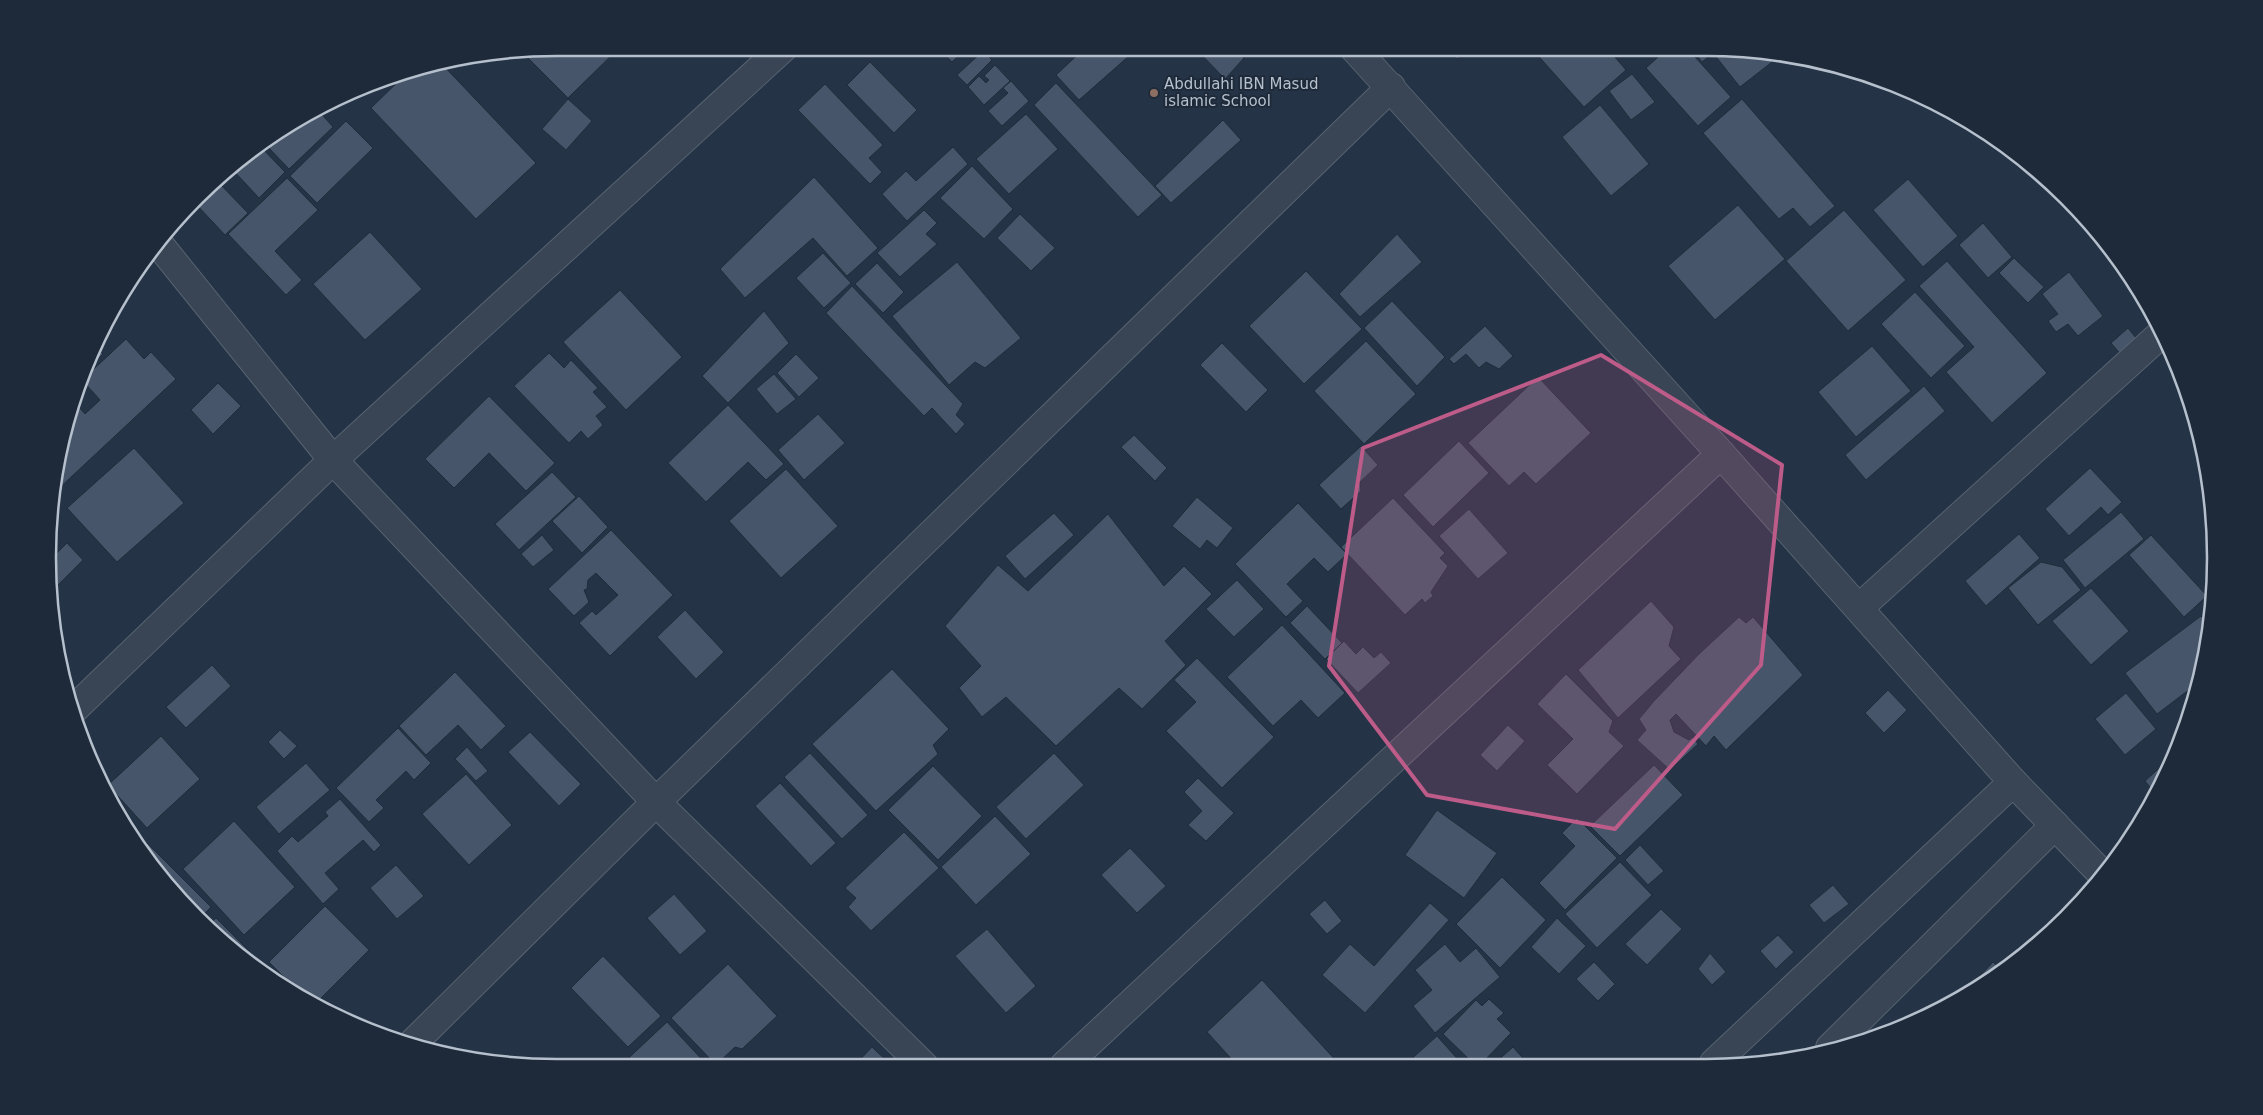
<svg xmlns="http://www.w3.org/2000/svg" width="2263" height="1115" font-family="'DejaVu Sans',sans-serif">
  <rect width="100%" height="100%" fill="#243345"/>
  <!-- building -->
  <g fill="#465569" stroke="#202c3b">
    <polygon points="558,48 619,48 568,98 521,51"/>
    <polygon points="938,48 967,48 952,62"/>
    <polygon points="1085,48 1138,48 1079,100 1056,75"/>
    <polygon points="1195,48 1234,48 1244,58 1225,79"/>
    <polygon points="1447,48 1471,48 1457,59"/>
    <polygon points="1536,48 1610,48 1608,49 1626,70 1584,107 1533,50"/>
    <polygon points="1668,48 1687,48 1731,97 1698,126 1646,68"/>
    <polygon points="1691,48 1706,48 1781,55 1740,87 1713,53 1702,62"/>
    <polygon points="983,51 992,60 967,85 957,75"/>
    <polygon points="440,62 536,163 476,219 371,108 410,70"/>
    <polygon points="870,62 917,110 894,133 847,85"/>
    <polygon points="995,65 1010,81 984,105 968,87 979,76 986,83 989,80 984,76"/>
    <polygon points="1632,74 1655,102 1631,120 1609,91"/>
    <polygon points="1011,81 1029,101 1002,126 988,111 1008,93 1003,88"/>
    <polygon points="1056,83 1162,195 1138,217 1034,105"/>
    <polygon points="825,84 883,145 869,158 882,172 870,184 798,110"/>
    <polygon points="568,99 592,121 566,150 542,129"/>
    <polygon points="1742,99 1835,206 1810,227 1793,208 1779,219 1703,133"/>
    <polygon points="1600,105 1649,164 1611,196 1562,137"/>
    <polygon points="317,109 333,127 289,169 267,146 288,125"/>
    <polygon points="1026,114 1058,149 1009,194 976,159"/>
    <polygon points="1223,120 1241,140 1171,203 1155,186"/>
    <polygon points="346,121 373,148 317,203 290,176"/>
    <polygon points="259,145 285,172 259,198 231,168"/>
    <polygon points="953,147 968,164 907,221 882,194 906,171 916,181"/>
    <polygon points="972,166 1013,209 984,239 940,198"/>
    <polygon points="814,177 878,248 847,276 813,238 745,298 720,269"/>
    <polygon points="287,178 318,210 275,251 302,280 286,295 228,234"/>
    <polygon points="1908,179 1958,236 1923,267 1873,210"/>
    <polygon points="217,181 248,213 225,235 194,202"/>
    <polygon points="1738,205 1785,259 1715,320 1668,266"/>
    <polygon points="924,210 937,223 926,234 937,244 900,277 877,253"/>
    <polygon points="1844,210 1906,280 1848,331 1786,261"/>
    <polygon points="1020,214 1055,248 1031,271 997,238"/>
    <polygon points="1983,223 2012,257 1988,278 1959,245"/>
    <polygon points="370,232 422,289 365,340 313,284"/>
    <polygon points="1397,234 1422,262 1360,317 1339,294"/>
    <polygon points="823,253 851,283 824,308 796,278"/>
    <polygon points="2014,258 2044,287 2028,303 1999,273"/>
    <polygon points="1947,261 2047,373 1992,423 1946,372 1974,347 1919,286"/>
    <polygon points="957,262 1021,338 985,368 975,362 949,385 892,316"/>
    <polygon points="877,263 904,292 883,313 855,284"/>
    <polygon points="1306,271 1362,329 1304,384 1249,326"/>
    <polygon points="2069,272 2103,316 2078,336 2068,324 2056,332 2048,321 2058,314 2042,294"/>
    <polygon points="852,286 963,404 956,415 965,424 956,434 932,408 924,416 826,313"/>
    <polygon points="620,290 682,357 626,410 563,342"/>
    <polygon points="1915,292 1965,346 1931,378 1881,324"/>
    <polygon points="1392,301 1445,357 1417,386 1364,328"/>
    <polygon points="764,311 789,343 728,403 702,376"/>
    <polygon points="1485,326 1513,356 1499,369 1486,362 1479,368 1466,354 1454,364 1449,359"/>
    <polygon points="2128,328 2140,343 2123,357 2111,343"/>
    <polygon points="126,339 144,359 151,352 176,379 54,493 57,458 73,406 76,408 78,406 85,414 100,400 82,380"/>
    <polygon points="1366,341 1416,394 1364,444 1314,391"/>
    <polygon points="1222,343 1268,390 1246,412 1200,365"/>
    <polygon points="95,346 103,354 83,374 86,362"/>
    <polygon points="1872,346 1911,391 1856,437 1818,392"/>
    <polygon points="549,353 564,368 571,360 598,388 593,392 607,407 596,416 603,425 588,439 581,431 569,443 514,386"/>
    <polygon points="796,354 819,378 799,397 777,373"/>
    <polygon points="774,374 796,399 777,414 756,389"/>
    <polygon points="1538,377 1591,433 1536,484 1524,472 1509,486 1468,443"/>
    <polygon points="218,383 241,406 213,434 191,410"/>
    <polygon points="1924,386 1945,411 1866,480 1845,455"/>
    <polygon points="489,396 555,463 526,491 489,453 454,488 425,459"/>
    <polygon points="728,405 784,464 766,480 748,462 706,502 668,463"/>
    <polygon points="818,414 845,443 804,480 778,450"/>
    <polygon points="1134,435 1167,468 1155,481 1121,447"/>
    <polygon points="1459,441 1489,473 1433,527 1403,495"/>
    <polygon points="1361,446 1378,465 1360,482 1361,491 1341,509 1319,485"/>
    <polygon points="134,448 184,503 117,562 67,508"/>
    <polygon points="2090,468 2122,502 2108,515 2101,507 2069,536 2045,509"/>
    <polygon points="786,469 838,526 781,578 729,521"/>
    <polygon points="552,472 576,497 519,550 495,524"/>
    <polygon points="579,496 608,527 582,553 552,521"/>
    <polygon points="1197,497 1233,528 1217,548 1207,540 1200,549 1172,526"/>
    <polygon points="1393,498 1445,553 1440,558 1448,566 1431,592 1433,596 1425,603 1422,599 1405,615 1341,547"/>
    <polygon points="1298,503 1347,554 1328,572 1314,558 1287,584 1303,601 1286,617 1235,564"/>
    <polygon points="1469,509 1508,553 1478,579 1439,536"/>
    <polygon points="2121,512 2144,539 2085,588 2063,560"/>
    <polygon points="1054,513 1074,535 1025,579 1005,556"/>
    <polygon points="1108,514 1164,586 1184,566 1212,594 1165,641 1186,665 1142,709 1119,688 1056,746 1006,697 982,717 959,688 981,666 945,626 998,565 1028,591"/>
    <polygon points="611,530 673,595 610,656 579,623 592,611 596,615 618,595 596,573 588,580 587,589 584,590 589,602 574,616 548,589"/>
    <polygon points="2019,534 2040,558 1986,606 1965,581"/>
    <polygon points="542,535 554,550 533,567 521,554"/>
    <polygon points="2151,535 2207,596 2184,617 2129,555"/>
    <polygon points="67,543 83,560 50,593 48,562"/>
    <polygon points="2041,562 2062,567 2081,590 2038,625 2008,588"/>
    <polygon points="1237,580 1264,609 1234,637 1206,609"/>
    <polygon points="2091,588 2129,631 2091,665 2052,621"/>
    <polygon points="1651,601 1674,627 1669,646 1681,659 1618,718 1578,670"/>
    <polygon points="1307,606 1342,643 1325,659 1290,623"/>
    <polygon points="685,610 724,652 696,679 657,637"/>
    <polygon points="2201,616 2209,626 2206,657 2198,683 2157,714 2125,673"/>
    <polygon points="1739,617 1746,623 1753,617 1803,675 1726,750 1714,736 1706,746 1676,714 1670,720 1674,732 1689,740 1693,737 1698,744 1670,770 1637,740 1646,730 1639,719 1654,701 1699,654"/>
    <polygon points="1282,625 1345,693 1318,718 1301,700 1273,726 1227,677"/>
    <polygon points="1344,641 1356,654 1363,647 1374,658 1381,652 1391,663 1358,693 1326,659"/>
    <polygon points="1197,658 1274,737 1222,788 1166,731 1196,702 1174,680"/>
    <polygon points="212,665 231,686 186,728 166,707"/>
    <polygon points="892,669 949,729 933,745 938,754 876,811 812,744"/>
    <polygon points="455,672 506,726 481,750 458,725 426,755 399,726"/>
    <polygon points="1566,674 1613,721 1609,732 1624,746 1577,794 1547,765 1573,739 1537,704"/>
    <polygon points="1888,690 1907,710 1884,733 1865,713"/>
    <polygon points="2126,693 2156,729 2125,755 2095,719"/>
    <polygon points="1508,725 1525,741 1497,771 1480,755"/>
    <polygon points="398,728 431,763 414,780 406,771 376,800 384,808 369,822 336,788"/>
    <polygon points="280,730 297,746 284,759 268,742"/>
    <polygon points="530,732 581,784 559,806 508,752"/>
    <polygon points="161,736 200,779 147,828 108,785"/>
    <polygon points="467,747 488,771 476,781 455,759"/>
    <polygon points="810,753 868,815 842,839 784,777"/>
    <polygon points="1054,753 1084,785 1026,839 996,807"/>
    <polygon points="2169,759 2171,762 2154,792 2145,781"/>
    <polygon points="306,763 330,790 279,834 256,807"/>
    <polygon points="1654,765 1683,795 1620,856 1590,826"/>
    <polygon points="933,766 982,816 938,860 888,810"/>
    <polygon points="466,774 512,825 469,865 422,814"/>
    <polygon points="1198,778 1234,813 1206,841 1188,825 1202,811 1184,792"/>
    <polygon points="780,783 836,843 811,866 755,806"/>
    <polygon points="340,799 381,845 374,852 363,840 325,873 339,889 323,904 277,851 292,836 298,842 328,816 325,812"/>
    <polygon points="1437,810 1497,853 1464,898 1405,855"/>
    <polygon points="995,816 1031,854 976,905 941,867"/>
    <polygon points="1577,818 1617,858 1565,910 1539,883 1575,846 1562,833"/>
    <polygon points="234,821 295,887 244,935 183,869"/>
    <polygon points="904,832 939,868 871,931 848,907 856,898 845,888"/>
    <polygon points="147,843 211,907 200,918 153,868 141,849"/>
    <polygon points="1640,845 1664,871 1648,885 1625,860"/>
    <polygon points="1130,848 1166,886 1137,913 1101,875"/>
    <polygon points="1620,862 1652,895 1597,948 1565,914"/>
    <polygon points="396,865 424,896 397,919 370,888"/>
    <polygon points="1502,877 1546,920 1500,968 1456,924"/>
    <polygon points="1833,885 1849,904 1824,923 1809,905"/>
    <polygon points="674,894 707,931 680,955 647,918"/>
    <polygon points="1325,900 1342,921 1327,934 1309,914"/>
    <polygon points="1430,903 1449,920 1365,1013 1322,975 1350,944 1374,966"/>
    <polygon points="325,906 369,950 315,1004 305,998 269,962"/>
    <polygon points="1661,909 1682,929 1647,965 1625,944"/>
    <polygon points="216,918 252,954 246,960 221,941 208,926"/>
    <polygon points="1557,918 1586,946 1559,974 1531,947"/>
    <polygon points="987,929 1036,986 1006,1013 955,956"/>
    <polygon points="1778,935 1794,952 1776,969 1760,951"/>
    <polygon points="1445,944 1460,962 1476,948 1500,977 1435,1033 1413,1006 1432,990 1415,970"/>
    <polygon points="1710,953 1726,972 1712,985 1698,969"/>
    <polygon points="603,956 661,1016 628,1047 571,988"/>
    <polygon points="1594,962 1615,984 1598,1001 1576,979"/>
    <polygon points="1993,962 2002,970 1982,982 1978,978"/>
    <polygon points="728,964 777,1016 742,1049 735,1047 716,1065 671,1018"/>
    <polygon points="1262,980 1340,1065 1237,1065 1207,1032"/>
    <polygon points="1489,999 1504,1013 1497,1019 1511,1033 1481,1064 1474,1064 1443,1034 1476,1000 1482,1006"/>
    <polygon points="667,1022 709,1067 619,1067"/>
    <polygon points="1437,1036 1462,1064 1408,1064 1407,1063"/>
    <polygon points="872,1047 892,1066 854,1066"/>
    <polygon points="1513,1047 1528,1064 1494,1064"/>
    <polygon points="747,1057 755,1067 736,1067"/>
  </g>
  <g fill="none" stroke-linecap="round" stroke-linejoin="round">
    <defs>
      <g id="street">
        <polyline points="1354,48 1721,454 2013,782 2103,875"/>
        <polyline points="158,243 333,460 656,802 924,1066"/>
        <polyline points="1859,608 2161,334"/>
        <polyline points="72,711 333,460 783,48"/>
        <polyline points="412,1044 656,802 1391,87"/>
        <polyline points="1830,1048 2055,825"/>
        <polyline points="1714,1063 2013,782"/>
        <polyline points="1064,1066 1721,454"/>
      </g>
    </defs>
    <!-- street casing -->
    <use href="#street" stroke="#576371" stroke-width="30"/>
    <!-- street -->
    <use href="#street" stroke="#394554" stroke-width="28"/>
  </g>
  <!-- marked area -->
  <path fill="#bd5b89" fill-opacity="0.2" stroke="#bd5b89" stroke-width="4" stroke-linejoin="round" d="M1601,355l181,110 -21,200 -146,164 -188,-34 -98,-129 34,-218z"/>
  <!-- markers -->
  <circle fill="#8d6e63" stroke="#1e2a39" stroke-width="2" cx="1154" cy="93" r="5"/>
  <g text-anchor="middle" stroke-width="4" stroke-linejoin="round" paint-order="stroke">
    <!-- poi labels -->
    <g font-size="15" fill="#b6c0cd" stroke="#1e2a39" text-anchor="start">
      <text x="1164" y="89">Abdullahi IBN Masud<tspan x="1164" dy="17">islamic School</tspan></text>
    </g>
  </g>
  <!-- crop -->
  <path d="M0 0H2263V1115H0ZM557 56H1706A501 501 0 0 1 2207 557V558A501 501 0 0 1 1706 1059H557A501 501 0 0 1 56 558V557A501 501 0 0 1 557 56Z" fill="#1e2a39" fill-rule="evenodd"/>
  <path fill="none" stroke="#b6c0cd" stroke-width="2.5" d="M557 56H1706A501 501 0 0 1 2207 557V558A501 501 0 0 1 1706 1059H557A501 501 0 0 1 56 558V557A501 501 0 0 1 557 56Z"/>
</svg>
